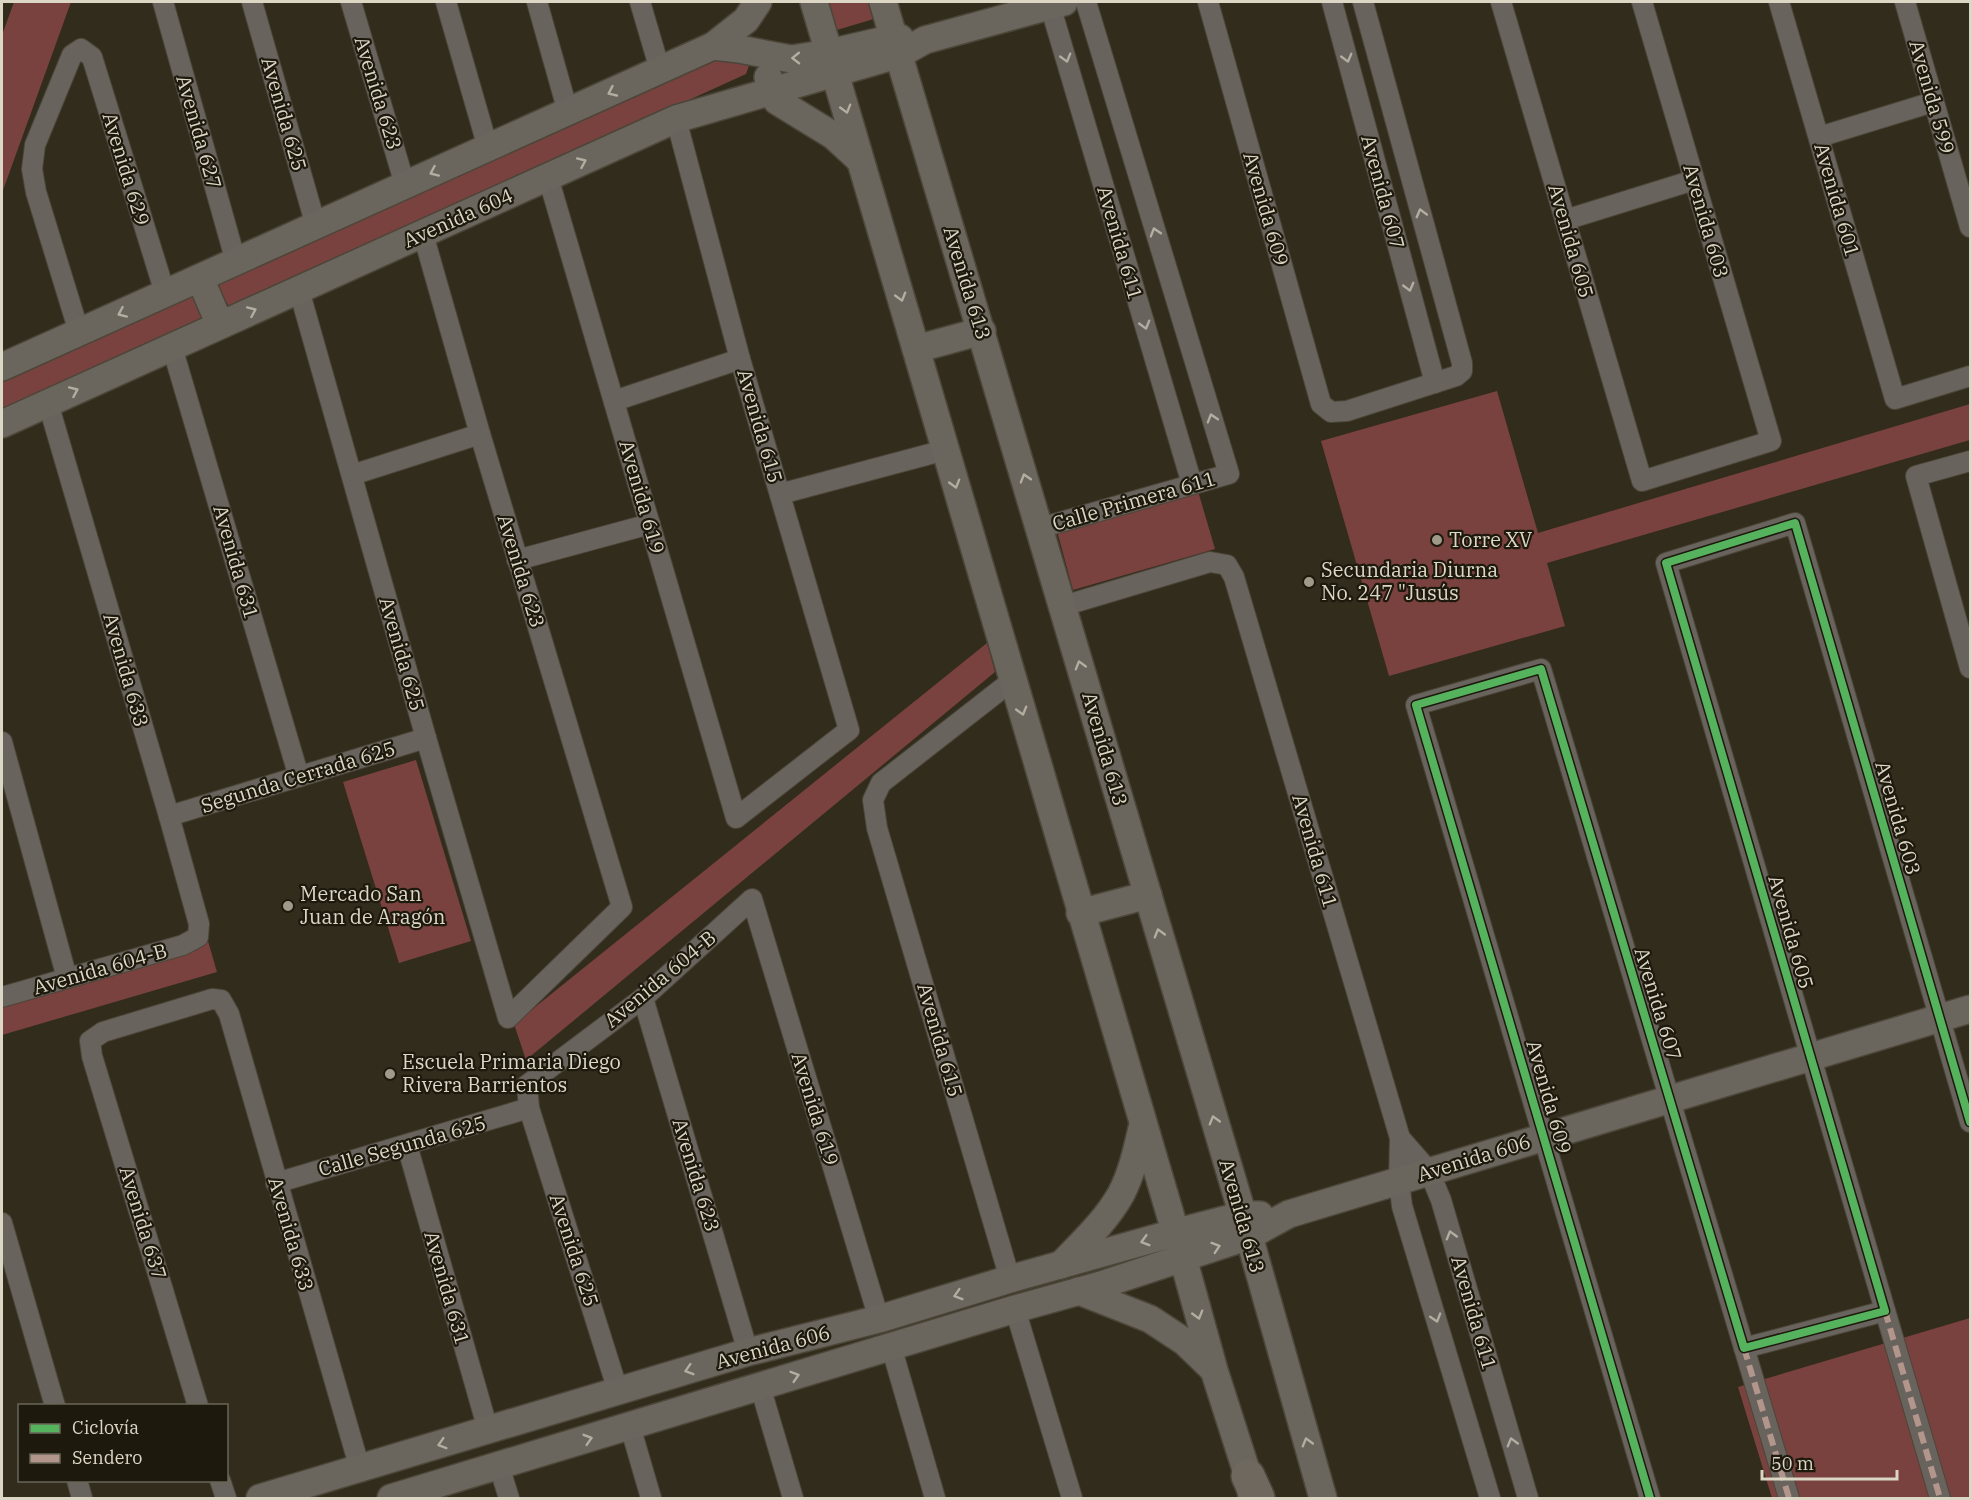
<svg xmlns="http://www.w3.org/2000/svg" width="1972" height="1500" font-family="'IBM Plex Serif',serif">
  <rect width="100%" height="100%" fill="#322c1c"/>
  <!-- green -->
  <g fill="#79423f">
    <polygon points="14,2 71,2 2,193 2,35"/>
    <polygon points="829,2 872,2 877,18 837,30"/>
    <polygon points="719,52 751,60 746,74 230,309 215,280"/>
    <polygon points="195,288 209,318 2,409 2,376"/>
    <polygon points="1497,391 1538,533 1970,404 1970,440 1547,563 1565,626 1389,676 1321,441"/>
    <polygon points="1198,491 1215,549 1073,590 1057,531"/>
    <polygon points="987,643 995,672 526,1060 514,1024"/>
    <polygon points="416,760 471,941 399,963 343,782"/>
    <polygon points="208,941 217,972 2,1035 2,1001"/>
    <polygon points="1970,1318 1970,1498 1772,1498 1738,1387"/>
  </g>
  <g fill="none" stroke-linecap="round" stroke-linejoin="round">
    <defs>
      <g id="street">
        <polyline points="163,2 236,262"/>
        <polyline points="252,2 316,226"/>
        <polyline points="351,2 405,185"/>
        <polyline points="446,2 488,148"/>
        <polyline points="537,2 568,112"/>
        <polyline points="640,2 660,70"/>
        <polyline points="1049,2 1192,484"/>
        <polyline points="1208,2 1321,404 1331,412 1347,411 1456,376 1462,371 1462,363 1363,2"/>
        <polyline points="1332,2 1435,383"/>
        <polyline points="1501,2 1642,481 1771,441 1642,2"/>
        <polyline points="1779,2 1895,399 1970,376"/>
        <polyline points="1905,2 1970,227"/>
        <polyline points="1819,137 1933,102"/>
        <polyline points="548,177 736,818 849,730 740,359 676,119"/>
        <polyline points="1565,220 1694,180"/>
        <polyline points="299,290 426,738 508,1018 622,907 480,434 423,234"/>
        <polyline points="79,332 36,192 32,169 35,145 72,55 81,49 92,57 165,293"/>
        <polyline points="172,347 299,777"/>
        <polyline points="614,401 740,359"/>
        <polyline points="1970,461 1916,476 1970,668"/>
        <polyline points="352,475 480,434"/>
        <polyline points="780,494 945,450"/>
        <polyline points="1040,528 1229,474 1086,2"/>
        <polyline points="517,560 650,524"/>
        <polyline points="1063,606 1210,562 1227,565 1234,577 1400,1138 1399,1181 1402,1206 1490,1498"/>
        <polyline points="2,742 67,978"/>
        <polyline points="169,816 426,738"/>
        <polyline points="2,997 183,945 198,937 199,924 169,816 48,403"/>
        <polyline points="643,998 748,1352"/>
        <polyline points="1400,1138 1429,1171 1441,1200 1528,1498"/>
        <polyline points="407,1145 488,1430"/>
        <polyline points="276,1183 529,1108"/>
        <polyline points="2,1223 55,1406"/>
        <polyline points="1010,1279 877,828 873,800 881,783 1013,680"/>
        <polyline points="1015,1309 1072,1498"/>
        <polyline points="891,1346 935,1498"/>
        <polyline points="1744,1348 1885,1311"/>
        <polyline points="760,1386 793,1498"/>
        <polyline points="618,1391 529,1108 527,1085 643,998 752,899 879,1319"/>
        <polyline points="198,1406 92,1056 90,1041 103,1032 212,999 221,1000 229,1014 360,1469"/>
        <polyline points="630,1426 651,1498"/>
        <polyline points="499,1466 509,1498"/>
        <polyline points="77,1480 82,1498"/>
        <polyline points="220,1480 226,1498"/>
        <polyline points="1650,1498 1416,705 1541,669 1789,1498"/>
        <polyline points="1940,1498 1666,563 1795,523 1970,1122"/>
      </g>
      <g id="secondary">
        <polyline points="814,2 1183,1258 1214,1370 1248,1476 1252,1497"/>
        <polyline points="883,2 1249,1236 1323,1498"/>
        <polyline points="713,46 746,20 758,2"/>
        <polyline points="768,77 770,91 777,101 834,136 860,160"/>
        <polyline points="200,278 220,325"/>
        <polyline points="916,349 982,331"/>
        <polyline points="2,367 713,46 739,49 791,59 829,53 894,38 900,38"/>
        <polyline points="2,424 676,119 900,54 925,40 1064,2"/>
        <polyline points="1080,913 1148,895"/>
        <path d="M1061,1265c21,-22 45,-44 60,-71 11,-21 16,-44 21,-66"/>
        <polyline points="1079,1291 1150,1319 1185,1342 1213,1369"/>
        <polyline points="260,1498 748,1352 879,1319 1010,1279 1174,1233 1243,1215 1260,1215"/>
        <polyline points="391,1498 1015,1309 1101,1285 1249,1236 1289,1214 1970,1009"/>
      </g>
      <polyline id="highway" points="1248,1476 1258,1498"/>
    </defs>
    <!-- street casing -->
    <use href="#street" stroke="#4c4639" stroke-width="22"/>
    <!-- secondary casing -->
    <use href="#secondary" stroke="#4c4639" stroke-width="30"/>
    <!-- highway casing -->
    <use href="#highway" stroke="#4c4639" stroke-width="36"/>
    <!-- street -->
    <use href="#street" stroke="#68635d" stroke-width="20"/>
    <!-- secondary -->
    <use href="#secondary" stroke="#6a655d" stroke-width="27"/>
    <!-- highway -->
    <use href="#highway" stroke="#6e685e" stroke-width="33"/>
    <!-- quiet -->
    <g stroke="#b2968c" stroke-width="6" stroke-dasharray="12 6" stroke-linecap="butt">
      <polyline points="1885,1311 1940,1498"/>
      <polyline points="1744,1348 1789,1498"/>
    </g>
    <defs>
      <polyline id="cycleway" points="1650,1498 1416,705 1541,669 1744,1348 1885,1311 1666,563 1795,523 1970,1122"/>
    </defs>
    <!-- cycleway casing -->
    <use href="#cycleway" stroke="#1d190d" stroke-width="11"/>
    <!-- cycleway -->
    <use href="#cycleway" stroke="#56b35d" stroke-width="8"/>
  </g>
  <!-- one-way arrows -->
  <defs><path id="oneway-chevron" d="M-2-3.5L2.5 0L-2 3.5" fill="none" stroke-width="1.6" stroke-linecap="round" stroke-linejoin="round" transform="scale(1.5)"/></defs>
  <g stroke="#b4aea1">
    <use href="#oneway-chevron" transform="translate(796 58) rotate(179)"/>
    <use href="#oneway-chevron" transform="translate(612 92) rotate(155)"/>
    <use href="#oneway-chevron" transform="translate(846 109) rotate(74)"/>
    <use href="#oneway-chevron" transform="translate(582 162) rotate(-24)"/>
    <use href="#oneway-chevron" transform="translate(434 172) rotate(156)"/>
    <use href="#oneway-chevron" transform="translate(901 297) rotate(74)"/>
    <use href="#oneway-chevron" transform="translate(252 311) rotate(-24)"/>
    <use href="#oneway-chevron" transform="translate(122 313) rotate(156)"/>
    <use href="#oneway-chevron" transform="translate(74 391) rotate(-24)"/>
    <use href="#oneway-chevron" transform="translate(1025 478) rotate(-107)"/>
    <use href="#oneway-chevron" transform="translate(955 484) rotate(74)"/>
    <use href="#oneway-chevron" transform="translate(1080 665) rotate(-106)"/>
    <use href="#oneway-chevron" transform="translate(1022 711) rotate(74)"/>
    <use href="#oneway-chevron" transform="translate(1159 933) rotate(-106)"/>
    <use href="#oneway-chevron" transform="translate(1214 1120) rotate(-106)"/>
    <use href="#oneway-chevron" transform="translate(1145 1241) rotate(164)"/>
    <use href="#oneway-chevron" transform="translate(1216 1247) rotate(-18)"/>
    <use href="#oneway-chevron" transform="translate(958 1295) rotate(163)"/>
    <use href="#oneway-chevron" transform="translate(1198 1315) rotate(74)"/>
    <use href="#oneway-chevron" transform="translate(689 1370) rotate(163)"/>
    <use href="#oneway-chevron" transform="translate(795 1376) rotate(-17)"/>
    <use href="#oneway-chevron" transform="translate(588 1439) rotate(-17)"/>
    <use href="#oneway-chevron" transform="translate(1307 1442) rotate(-106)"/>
    <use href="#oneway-chevron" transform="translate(442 1444) rotate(163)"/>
  </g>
  <g stroke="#b3aea1">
    <use href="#oneway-chevron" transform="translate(1066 58) rotate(74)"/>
    <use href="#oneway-chevron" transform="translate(1347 58) rotate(75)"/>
    <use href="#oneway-chevron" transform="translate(1421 213) rotate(-105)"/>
    <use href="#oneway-chevron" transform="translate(1155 232) rotate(-107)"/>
    <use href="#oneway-chevron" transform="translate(1409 287) rotate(75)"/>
    <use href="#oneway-chevron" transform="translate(1145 325) rotate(74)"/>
    <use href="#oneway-chevron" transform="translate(1212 418) rotate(-107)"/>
    <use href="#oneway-chevron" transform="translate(1451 1235) rotate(-106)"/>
    <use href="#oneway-chevron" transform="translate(1436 1318) rotate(73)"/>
    <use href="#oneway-chevron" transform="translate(1512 1442) rotate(-106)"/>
  </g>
  <!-- markers -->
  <g fill="#a09a8a" stroke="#1d190d" stroke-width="2">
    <circle cx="1437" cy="540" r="6"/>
    <circle cx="1309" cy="582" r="6"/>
    <circle cx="288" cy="906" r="6"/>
    <circle cx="390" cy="1074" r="6"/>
  </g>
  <g text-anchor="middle" stroke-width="4.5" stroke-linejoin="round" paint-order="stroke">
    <!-- street labels -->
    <g font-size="20" fill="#dcd6c5" stroke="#1d190d">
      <text transform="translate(378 93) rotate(73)" y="7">Avenida 623</text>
      <text transform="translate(1932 97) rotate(74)" y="7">Avenida 599</text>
      <text transform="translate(284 114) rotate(74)" y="7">Avenida 625</text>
      <text transform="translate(199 132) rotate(74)" y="7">Avenida 627</text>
      <text transform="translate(126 169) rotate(73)" y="7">Avenida 629</text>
      <text transform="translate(1383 192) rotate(75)" y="7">Avenida 607</text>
      <text transform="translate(1837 200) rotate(74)" y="7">Avenida 601</text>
      <text transform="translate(1266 209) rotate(74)" y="7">Avenida 609</text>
      <text transform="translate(458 218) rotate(-24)" y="7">Avenida 604</text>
      <text transform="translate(1706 221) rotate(74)" y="7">Avenida 603</text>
      <text transform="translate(1571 241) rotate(74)" y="7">Avenida 605</text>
      <text transform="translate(1120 243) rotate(74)" y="7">Avenida 611</text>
      <text transform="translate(967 283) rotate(73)" y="7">Avenida 613</text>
      <text transform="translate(760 426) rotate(74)" y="7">Avenida 615</text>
      <text transform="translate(642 497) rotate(74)" y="7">Avenida 619</text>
      <text transform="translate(1134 501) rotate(-16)" y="7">Calle Primera 611</text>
      <text transform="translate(236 562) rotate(74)" y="7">Avenida 631</text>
      <text transform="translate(521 571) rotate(73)" y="7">Avenida 623</text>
      <text transform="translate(402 654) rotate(74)" y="7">Avenida 625</text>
      <text transform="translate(126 670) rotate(74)" y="7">Avenida 633</text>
      <text transform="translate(1105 749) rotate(74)" y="7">Avenida 613</text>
      <text transform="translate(298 777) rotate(-17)" y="7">Segunda Cerrada 625</text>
      <text transform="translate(1898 818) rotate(74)" y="7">Avenida 603</text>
      <text transform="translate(1315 851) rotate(74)" y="7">Avenida 611</text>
      <text transform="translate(1791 932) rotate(74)" y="7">Avenida 605</text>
      <text transform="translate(100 969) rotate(-16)" y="7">Avenida 604-B</text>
      <text transform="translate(660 979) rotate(-40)" y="7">Avenida 604-B</text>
      <text transform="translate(1658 1004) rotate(73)" y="7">Avenida 607</text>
      <text transform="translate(940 1040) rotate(74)" y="7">Avenida 615</text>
      <text transform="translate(1549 1097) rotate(74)" y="7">Avenida 609</text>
      <text transform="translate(815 1109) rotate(73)" y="7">Avenida 619</text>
      <text transform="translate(402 1146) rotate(-16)" y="7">Calle Segunda 625</text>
      <text transform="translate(1474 1158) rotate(-17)" y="7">Avenida 606</text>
      <text transform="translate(696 1175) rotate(73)" y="7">Avenida 623</text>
      <text transform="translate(1242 1216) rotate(74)" y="7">Avenida 613</text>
      <text transform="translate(143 1223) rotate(73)" y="7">Avenida 637</text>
      <text transform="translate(291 1234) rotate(74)" y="7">Avenida 633</text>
      <text transform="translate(574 1250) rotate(72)" y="7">Avenida 625</text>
      <text transform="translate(447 1288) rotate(74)" y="7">Avenida 631</text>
      <text transform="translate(1474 1313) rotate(74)" y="7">Avenida 611</text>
      <text transform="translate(773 1347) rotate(-15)" y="7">Avenida 606</text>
    </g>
    <!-- poi labels -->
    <g font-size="20" fill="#dcd6c5" stroke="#1d190d" text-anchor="start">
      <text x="1449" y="547">Torre XV</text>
      <text x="1321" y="577">Secundaria Diurna<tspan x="1321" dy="23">No. 247 "Jusús</tspan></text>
      <text x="300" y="901">Mercado San<tspan x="300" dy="23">Juan de Aragón</tspan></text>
      <text x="402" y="1069">Escuela Primaria Diego<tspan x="402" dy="23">Rivera Barrientos</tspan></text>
    </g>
  </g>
  <!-- border -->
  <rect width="1972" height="1500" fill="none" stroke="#dcd6c5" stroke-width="6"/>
  <!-- legend -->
  <rect x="18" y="1404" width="210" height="78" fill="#1d190d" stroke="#696557" stroke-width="1.5"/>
  <rect x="30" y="1424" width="30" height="9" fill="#56b35d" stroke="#696557" stroke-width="1.5"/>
  <text x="72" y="1434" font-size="18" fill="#dcd6c5">Ciclovía</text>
  <rect x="30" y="1454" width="30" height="9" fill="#b2968c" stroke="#696557" stroke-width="1.5"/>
  <text x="72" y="1464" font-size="18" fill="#dcd6c5">Sendero</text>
  <!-- scale -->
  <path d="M1762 1470v9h135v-9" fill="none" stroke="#dcd6c5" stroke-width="3"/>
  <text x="1771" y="1470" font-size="18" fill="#dcd6c5" stroke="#1d190d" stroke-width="4.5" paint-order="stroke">50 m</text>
</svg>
